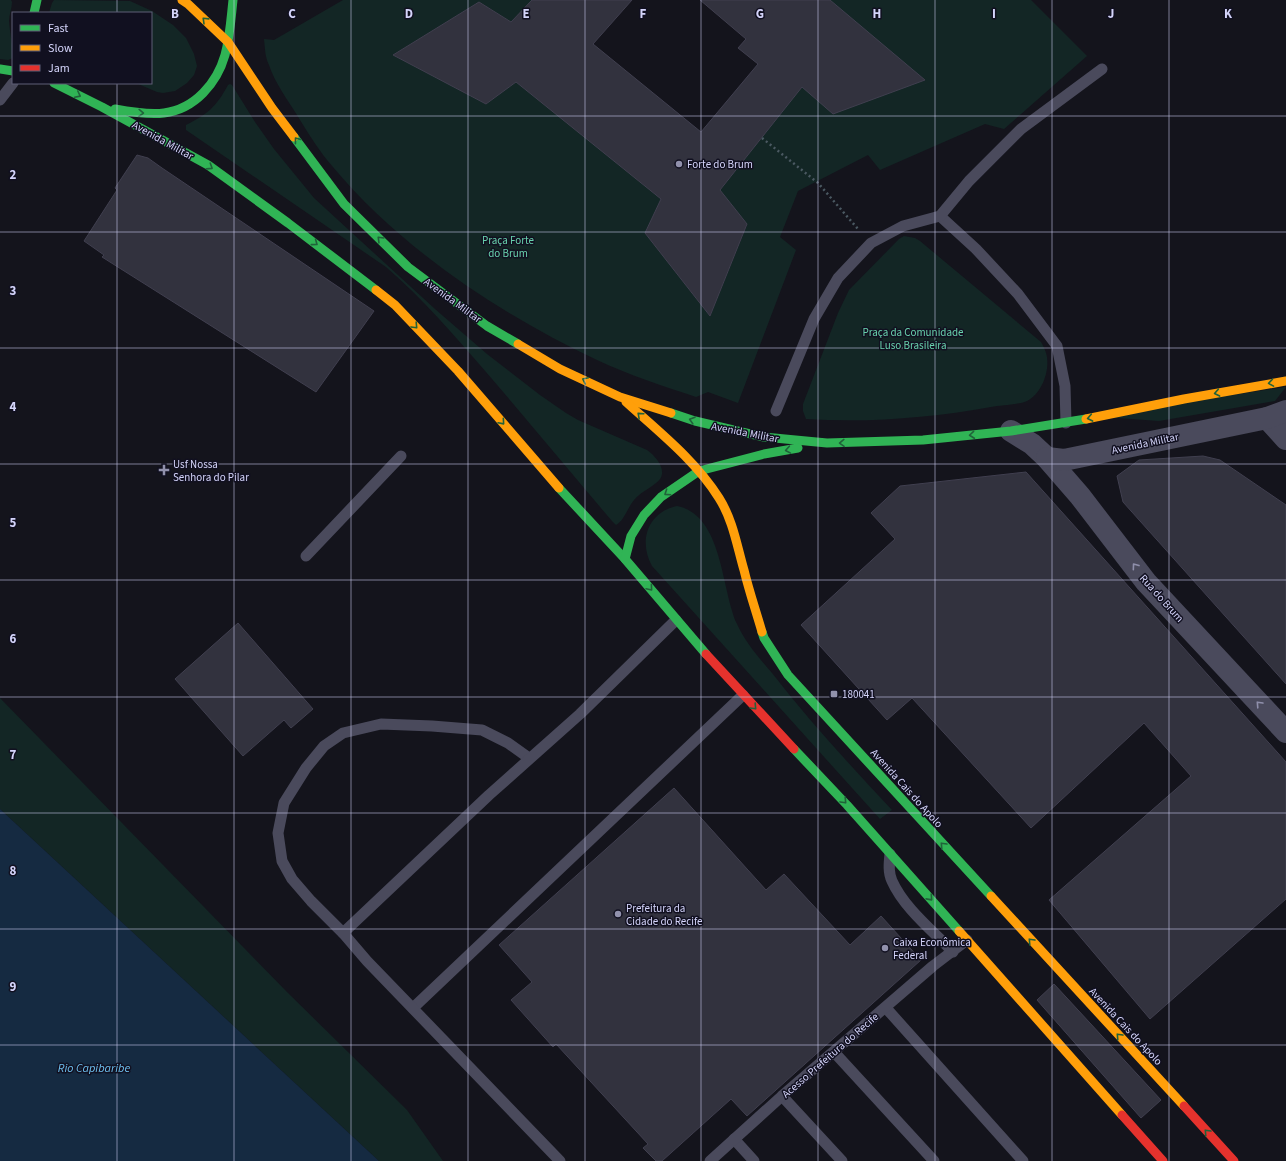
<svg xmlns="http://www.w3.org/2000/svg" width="1286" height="1161" font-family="'Source Sans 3',sans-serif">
  <rect width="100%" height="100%" fill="#14141c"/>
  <!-- green -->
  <g fill="#132625">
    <path d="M0,0h11l1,2c0,6 -3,13 -3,19 1,13 4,25 4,37l-5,2 -8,-1z"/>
    <polygon points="54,0 130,1 152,11 173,25 186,38 194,54 197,66 194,75 187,83 175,91 163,93 157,92 136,83 151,83 151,13 49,13 52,3"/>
    <path d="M343,0h189l-21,22 -32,-20 -86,53 93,49 30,-22 145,117 -16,34 65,83 37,-91 -27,-35 82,-103 28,-87h201l56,56 -83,73 -19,-5 -105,46 -12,-15 -70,36 -18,46 16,13 -58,153 -30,-11 -12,5c-33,-11 -67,-22 -99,-37 -94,-44 -197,-112 -264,-193 -14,-16 -25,-34 -36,-52 -10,-16 -22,-32 -28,-50 -4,-8 -4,-17 -5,-26l10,1z"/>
    <path d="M230,84l2,1 23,37 19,27 40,49 121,111 52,45 53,41 26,18 12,7 69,30c10,7 23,23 9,33 -8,7 -14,8 -22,17 -6,7 -10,21 -18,25l-4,-4c-42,-49 -83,-99 -126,-149 -31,-36 -63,-73 -100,-105l-200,-137v-5c22,-11 30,-18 42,-40z"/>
    <path d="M904,236l11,2 5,3 121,101c2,4 4,7 5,11 5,16 -4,41 -19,48 -9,4 -26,4 -36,6 -61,11 -123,16 -185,12l-3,-8v-7l35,-91 11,-23 50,-51z"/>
    <polygon points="1286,387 1275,401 1159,421 1090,416"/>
    <path d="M677,506c46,9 44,83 60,118 8,18 22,34 35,49 37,48 79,93 120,137l-12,9 -228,-253c-14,-25 -4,-54 25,-60z"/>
    <polygon points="0,698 287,992 407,1110 443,1161 379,1161 0,809"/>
  </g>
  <!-- water -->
  <polygon fill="#152a41" points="0,809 379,1161 0,1161"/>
  <!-- building -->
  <g fill="#32323e" stroke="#403f4f">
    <polygon points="532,0 632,0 593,44 701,132 758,64 738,48 746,39 700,0 830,0 925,80 833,114 802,87 720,190 747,224 710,316 645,233 661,199 516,82 486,104 393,55 479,2 511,22"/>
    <polygon points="137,155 148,158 162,168 374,311 316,392 102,257 104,255 84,241 117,190 115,188"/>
    <polygon points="1203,456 1220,460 1286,505 1286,684 1123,502 1117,476 1139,460"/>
    <polygon points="1026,472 1286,762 1286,899 1150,1019 1049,900 1191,776 1144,723 1031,828 912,698 887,720 801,625 895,539 871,513 900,486"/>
    <polygon points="238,623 313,709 291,728 284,720 243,756 175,679"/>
    <polygon points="674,788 766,890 784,874 850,945 881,916 921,960 747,1116 731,1099 662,1161 656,1161 643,1148 648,1144 556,1044 553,1047 511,1000 532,982 499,945"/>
    <polygon points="1054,984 1161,1100 1141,1118 1037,1000"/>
  </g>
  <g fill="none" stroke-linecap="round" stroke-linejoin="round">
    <!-- path -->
    <polyline stroke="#4b5962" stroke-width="2.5" stroke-dasharray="2 3" stroke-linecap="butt" points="762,138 818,183 858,229"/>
    <!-- lane -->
    <g stroke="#4a4a5c" stroke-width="11">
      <polyline points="0,100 13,83"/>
      <polyline points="940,216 976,249 1018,294 1057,346 1065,386 1066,423"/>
      <polyline points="776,411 814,319 838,278 871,243 903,226 940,216 969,181 1021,129 1102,69"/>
      <polyline points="306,556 401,456"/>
      <path d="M890,854c-1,9 -2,19 2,27 12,27 41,50 61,71"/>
      <polyline points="343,933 311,901 292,879 282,861 278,833 284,803 306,768 324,746 343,733 381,724 432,726 482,730 508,743 529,758"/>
      <polyline points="413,1008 743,695"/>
      <polyline points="886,1008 1023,1161"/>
      <polyline points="834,1052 934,1161"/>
      <polyline points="782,1096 842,1161"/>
      <polyline points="734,1139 754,1161"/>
      <polyline points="560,1161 367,961 343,933 489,795 580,714 676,620"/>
      <polyline points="710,1161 782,1096 933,966 967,940"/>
    </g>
    <!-- street -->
    <g stroke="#4a4a5c" stroke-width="22">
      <polyline points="1267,418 1286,439"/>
      <polyline points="1011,431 1032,444 1047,458 1080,496 1146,582 1286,732"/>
      <polyline points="1047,458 1064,460 1267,418 1286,411"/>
    </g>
    <!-- fast -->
    <g stroke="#30b455" stroke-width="9">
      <polyline points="34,13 37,0"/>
      <polyline points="0,69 13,71"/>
      <polyline points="54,83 102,107 208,165 288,223 376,290"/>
      <path d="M115,109c16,3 33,6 49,4 31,-4 53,-30 61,-58 5,-18 6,-37 8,-55"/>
      <polyline points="294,137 344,204 408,267 487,326 518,344"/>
      <polyline points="671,413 695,421 764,437 827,443 923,440 1011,431 1086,419"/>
      <polyline points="559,488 625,559 706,654"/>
      <polyline points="625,559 631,536 644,515 661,497 699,471 764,454 798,448"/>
      <polyline points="762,632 764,638 788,675 991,896"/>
      <polyline points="794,749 847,805 959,931"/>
    </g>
    <!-- slow -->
    <g stroke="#ff9f0a" stroke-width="9">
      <polyline points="182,0 188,4 228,42 272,108 294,137"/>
      <polyline points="376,290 395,305 458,371 559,488"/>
      <polyline points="518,344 560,369 620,397 671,413"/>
      <path d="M626,402c33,30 69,58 93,96 14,22 18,48 25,72 5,21 12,41 18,62"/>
      <polyline points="1086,419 1184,399 1286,381"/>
      <polyline points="991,896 1184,1106"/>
      <polyline points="959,931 1122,1115"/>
    </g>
    <!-- jam -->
    <g stroke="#e5322d" stroke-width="9">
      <polyline points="706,654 794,749"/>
      <polyline points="1184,1106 1234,1161"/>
      <polyline points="1122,1115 1163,1161"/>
    </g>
  </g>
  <!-- one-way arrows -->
  <defs><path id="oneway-chevron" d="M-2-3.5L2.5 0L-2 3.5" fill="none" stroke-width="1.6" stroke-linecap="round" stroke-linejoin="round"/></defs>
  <g stroke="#20623a">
    <use href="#oneway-chevron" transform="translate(205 20) rotate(-136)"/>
    <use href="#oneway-chevron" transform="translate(78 95) rotate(27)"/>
    <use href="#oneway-chevron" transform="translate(141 113) rotate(2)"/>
    <use href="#oneway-chevron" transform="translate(297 140) rotate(-127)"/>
    <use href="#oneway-chevron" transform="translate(210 167) rotate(33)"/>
    <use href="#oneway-chevron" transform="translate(380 239) rotate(-135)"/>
    <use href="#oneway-chevron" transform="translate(315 243) rotate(37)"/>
    <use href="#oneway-chevron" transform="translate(415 326) rotate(47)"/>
    <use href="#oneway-chevron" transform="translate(585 380) rotate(-155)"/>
    <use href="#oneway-chevron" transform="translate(1271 383) rotate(171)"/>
    <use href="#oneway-chevron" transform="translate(1217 393) rotate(169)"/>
    <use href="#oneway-chevron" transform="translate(640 415) rotate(-138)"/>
    <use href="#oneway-chevron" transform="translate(1090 418) rotate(169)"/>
    <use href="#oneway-chevron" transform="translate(692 420) rotate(-163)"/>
    <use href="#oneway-chevron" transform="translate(502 422) rotate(49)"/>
    <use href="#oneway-chevron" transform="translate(972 435) rotate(174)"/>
    <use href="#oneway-chevron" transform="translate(842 443) rotate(178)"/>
    <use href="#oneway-chevron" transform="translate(788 450) rotate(170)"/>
    <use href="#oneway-chevron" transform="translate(667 493) rotate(146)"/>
    <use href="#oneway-chevron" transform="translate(650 588) rotate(50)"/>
    <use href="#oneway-chevron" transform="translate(754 707) rotate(47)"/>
    <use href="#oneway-chevron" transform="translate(844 801) rotate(47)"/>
    <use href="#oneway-chevron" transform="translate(943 845) rotate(-133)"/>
    <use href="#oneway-chevron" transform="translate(930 898) rotate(48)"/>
    <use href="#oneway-chevron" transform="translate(1031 941) rotate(-133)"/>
    <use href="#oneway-chevron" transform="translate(1119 1036) rotate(-133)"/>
    <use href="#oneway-chevron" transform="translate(1207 1132) rotate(-133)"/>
  </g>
  <g stroke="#8f8fab">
    <use href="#oneway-chevron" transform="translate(1135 566) rotate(-126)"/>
    <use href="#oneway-chevron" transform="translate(1259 704) rotate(-133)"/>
  </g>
  <!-- grid -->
  <path fill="none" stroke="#d4d4fa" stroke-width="1" stroke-opacity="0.55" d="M117,0v13M234,0v1161M351,0v1161M468,0v1161M585,0v1161M701,0v1161M818,0v1161M935,0v1161M1052,0v1161M1169,0v1161M117,83v1078M0,116h1286M0,232h1286M0,348h1286M0,464h1286M0,580h1286M0,697h1286M0,813h1286M0,929h1286M0,1045h1286"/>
  <!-- markers -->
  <g fill="#9191ac" stroke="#111020" stroke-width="1.5">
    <circle cx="679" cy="164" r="4"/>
    <path d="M162 464h4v4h4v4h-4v4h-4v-4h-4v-4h4z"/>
    <rect x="830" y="690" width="8" height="8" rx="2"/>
    <circle cx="618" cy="914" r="4"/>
    <circle cx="885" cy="948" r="4"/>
  </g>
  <g text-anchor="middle" stroke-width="3" stroke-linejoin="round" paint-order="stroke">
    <!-- street labels -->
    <g font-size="11" fill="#d4d4fa" stroke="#111020">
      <text transform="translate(163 140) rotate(29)" y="4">Avenida Militar</text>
      <text transform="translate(453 300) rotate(36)" y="4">Avenida Militar</text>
      <text transform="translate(745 432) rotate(11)" y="4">Avenida Militar</text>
      <text transform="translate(1145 443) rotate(-12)" y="4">Avenida Militar</text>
      <text transform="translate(1162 598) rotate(48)" y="4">Rua do Brum</text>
      <text transform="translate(907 788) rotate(48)" y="4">Avenida Cais do Apolo</text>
      <text transform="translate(1126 1026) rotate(47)" y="4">Avenida Cais do Apolo</text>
      <text transform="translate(830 1055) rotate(-41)" y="4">Acesso Prefeitura do Recife</text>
    </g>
    <!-- poi labels -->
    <g font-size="11" fill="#d4d4fa" stroke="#111020" text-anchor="start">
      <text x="687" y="168">Forte do Brum</text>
      <text x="173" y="468">Usf Nossa<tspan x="173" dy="13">Senhora do Pilar</tspan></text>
      <text x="842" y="698">180041</text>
      <text x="626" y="912">Prefeitura da<tspan x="626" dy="13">Cidade do Recife</tspan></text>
      <text x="893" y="946">Caixa Econômica<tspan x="893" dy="13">Federal</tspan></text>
    </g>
    <!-- park labels -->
    <g font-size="11" fill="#68d1ad" stroke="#111020">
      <text x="508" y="244">Praça Forte<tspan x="508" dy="13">do Brum</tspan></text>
      <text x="913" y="336">Praça da Comunidade<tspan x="913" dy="13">Luso Brasileira</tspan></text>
    </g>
    <!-- water labels -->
    <g font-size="12" font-style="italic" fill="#6dbfee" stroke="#111020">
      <text x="94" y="1072">Rio Capibaribe</text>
    </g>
  </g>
  <g font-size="13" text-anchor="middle" font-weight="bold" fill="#d4d4fa" stroke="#111020" stroke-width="3" stroke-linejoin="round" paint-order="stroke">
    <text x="175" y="18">B</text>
    <text x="292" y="18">C</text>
    <text x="409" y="18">D</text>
    <text x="526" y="18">E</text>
    <text x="643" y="18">F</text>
    <text x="760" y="18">G</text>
    <text x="877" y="18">H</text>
    <text x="994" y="18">I</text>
    <text x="1111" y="18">J</text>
    <text x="1228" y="18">K</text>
    <text x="13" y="179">2</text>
    <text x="13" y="295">3</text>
    <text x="13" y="411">4</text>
    <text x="13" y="527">5</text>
    <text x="13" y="643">6</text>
    <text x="13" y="759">7</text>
    <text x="13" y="875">8</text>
    <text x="13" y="991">9</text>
  </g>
  <!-- legend -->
  <rect x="12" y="12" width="140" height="72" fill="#111020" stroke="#5f5e77"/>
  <rect x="20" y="25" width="20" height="6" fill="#30b455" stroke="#5f5e77"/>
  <text x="48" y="32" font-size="12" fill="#d4d4fa">Fast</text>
  <rect x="20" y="45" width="20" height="6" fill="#ff9f0a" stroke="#5f5e77"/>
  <text x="48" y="52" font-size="12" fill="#d4d4fa">Slow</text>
  <rect x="20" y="65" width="20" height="6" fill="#e5322d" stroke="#5f5e77"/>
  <text x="48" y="72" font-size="12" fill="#d4d4fa">Jam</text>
</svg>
